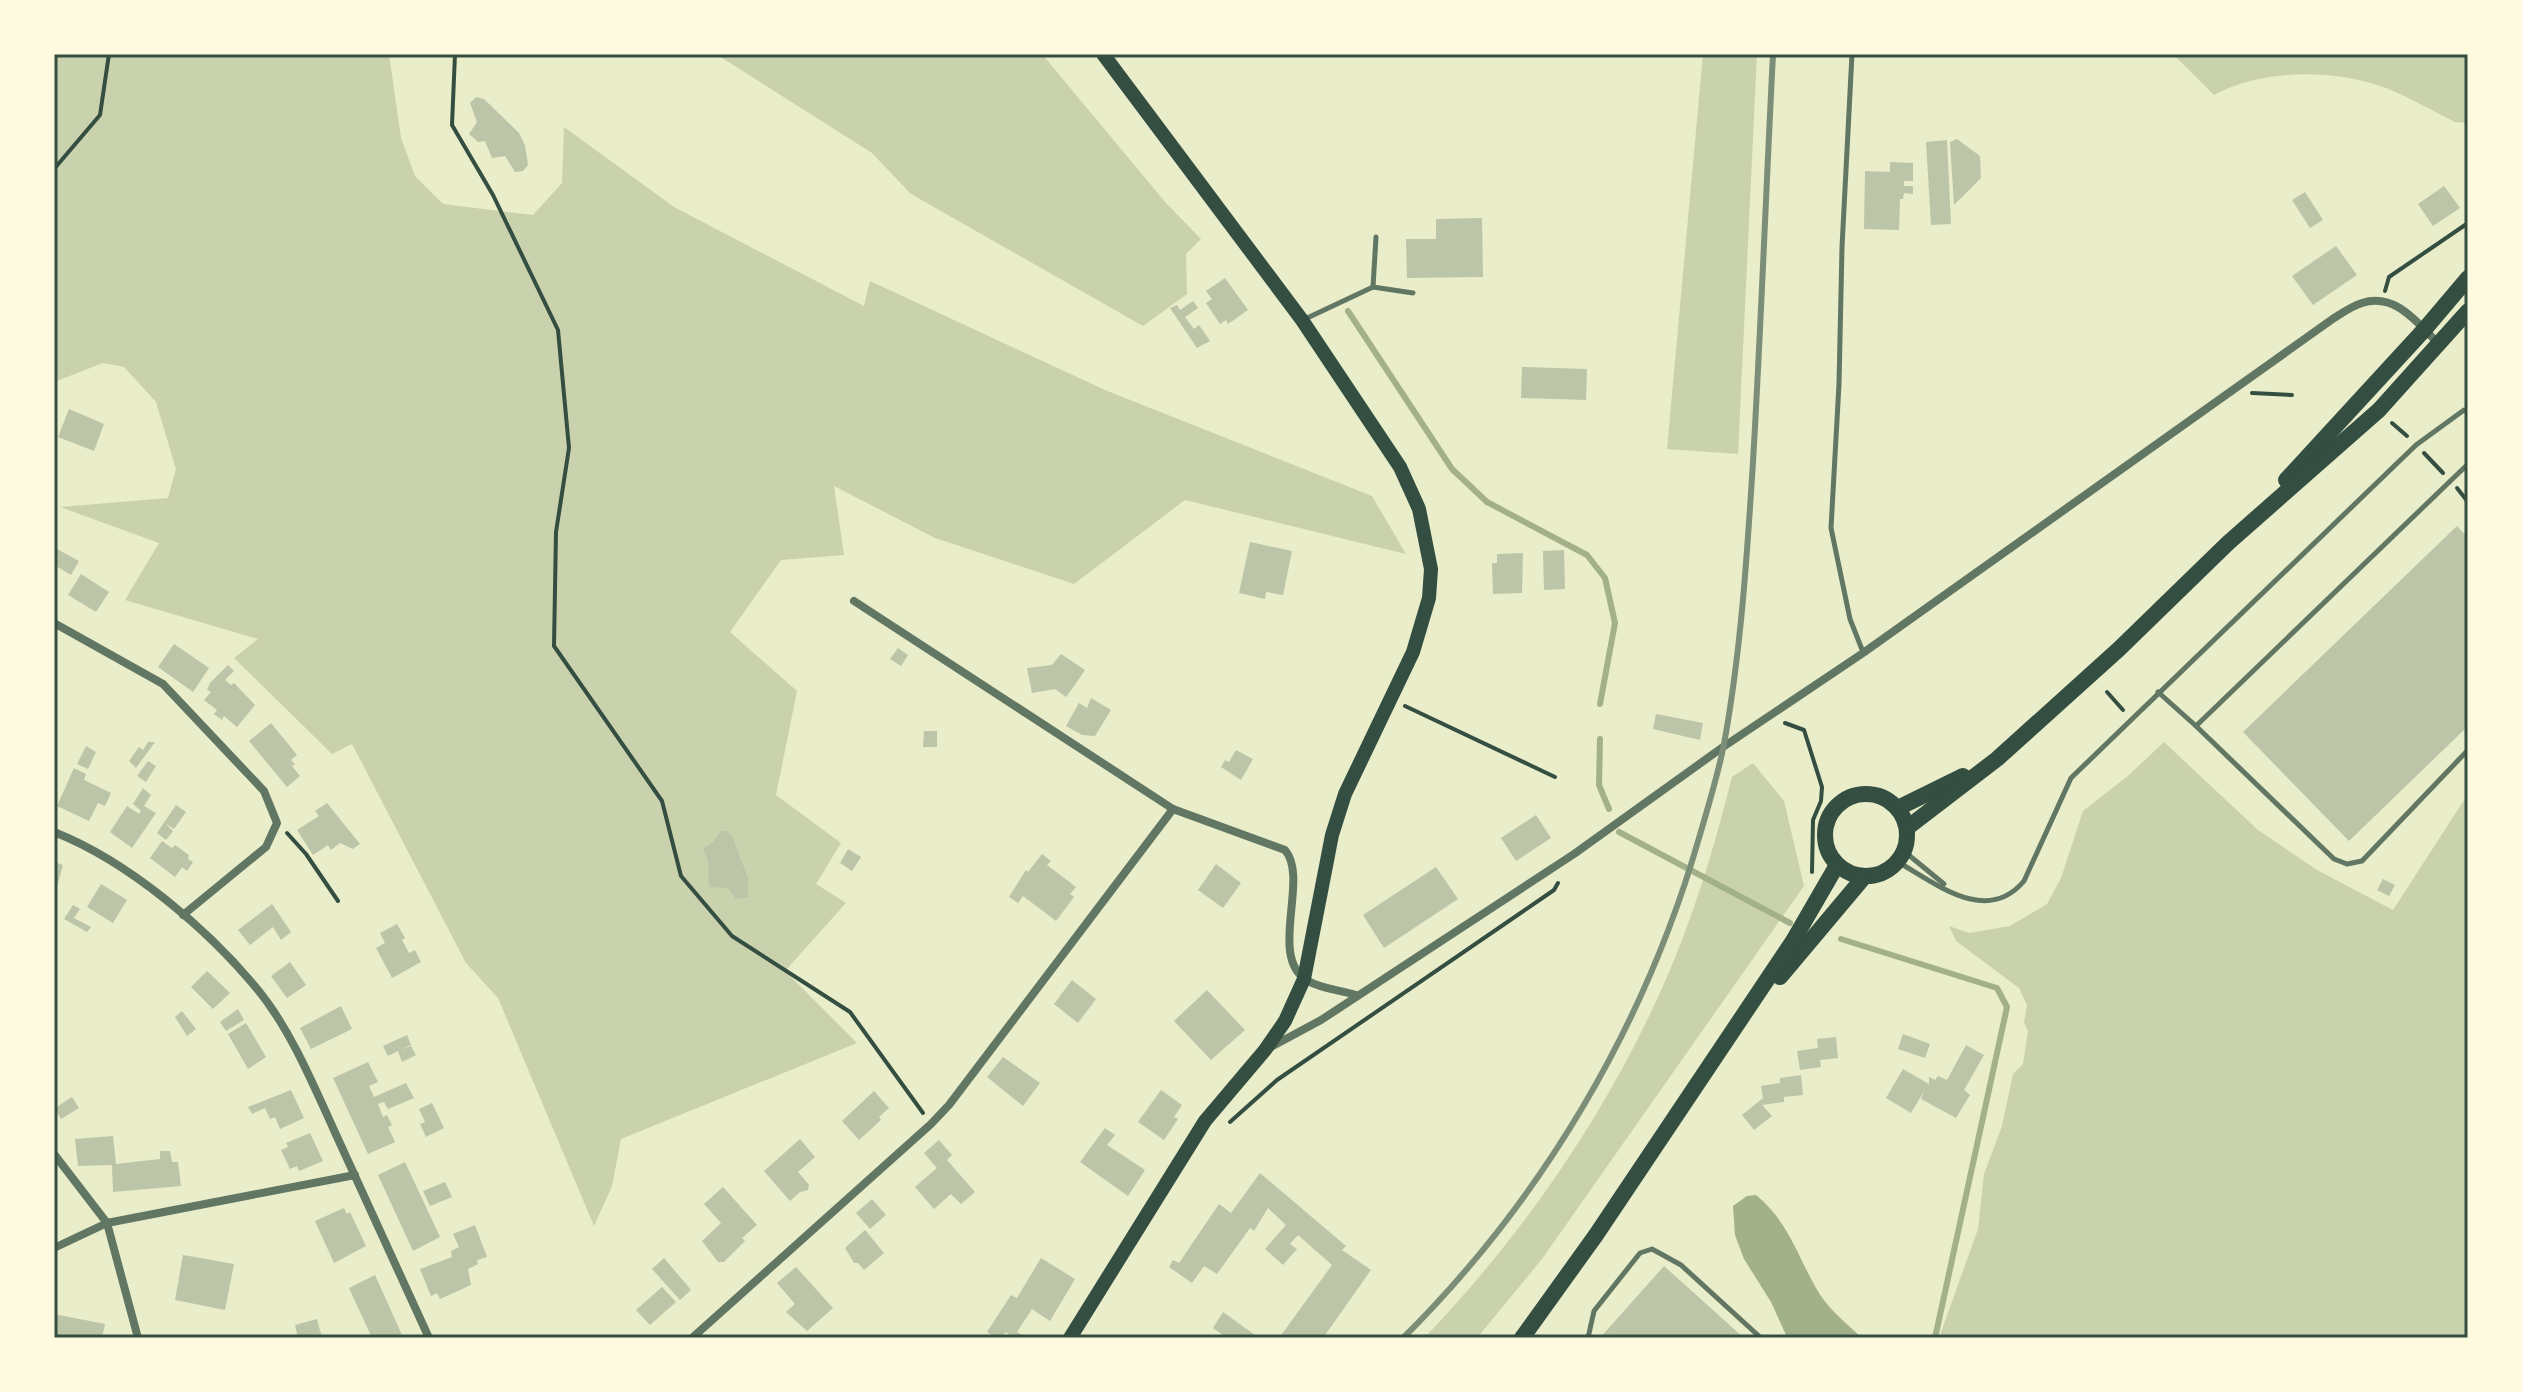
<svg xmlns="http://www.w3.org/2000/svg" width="2522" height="1392" font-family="'Titillium Web',sans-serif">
  <rect width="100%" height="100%" fill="#e9edc9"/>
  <!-- green -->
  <g fill="#cad2ad">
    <polygon points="54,54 389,54 401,138 415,176 443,204 533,215 562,183 564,127 674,207 864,306 870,281 1105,390 1372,496 1406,554 1185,500 1074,584 935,538 834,486 844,555 781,560 730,632 797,691 776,795 841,843 816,884 846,903 785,971 857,1043 621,1139 612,1186 594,1226 498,998 466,963 352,744 332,754 234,658 258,639 125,600 159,543 60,507 168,498 176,469 156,402 124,367 103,363 54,382"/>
    <polygon points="716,54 1042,54 1166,203 1201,239 1186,254 1187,294 1143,326 911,194 872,153"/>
    <polygon points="1703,54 1757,54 1738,454 1667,449"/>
    <path d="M2173,54h295v69l-13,-1c-24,-12 -48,-26 -72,-35 -51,-18 -121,-18 -169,8z"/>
    <polygon points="2164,742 2258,830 2317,870 2393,910 2468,794 2468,1338 1939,1338 1978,1229 1984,1174 2002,1126 2013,1074 2023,1064 2028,1031 2024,1022 2027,1005 2019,988 1956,941 1949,926 1969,933 2010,926 2047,904 2061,878 2083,811 2129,775"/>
    <path d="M1753,763l31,38 20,85 -262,373 -65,79h-53c99,-103 181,-222 239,-352 30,-67 51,-138 69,-209z"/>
  </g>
  <!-- water -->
  <path fill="#a3b18a" d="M1756,1195c31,25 41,59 60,93 11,20 29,34 46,50h-73l-3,-3 -15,-33 -27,-43 -9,-24 -2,-29 14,-10z"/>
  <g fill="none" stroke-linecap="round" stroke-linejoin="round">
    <!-- stream -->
    <g stroke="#a3b18a" stroke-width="6">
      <polyline points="1348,311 1452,469 1487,502 1587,555 1605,578 1615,623 1600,704"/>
      <polyline points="1600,739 1599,785 1609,809"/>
      <polyline points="1619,832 1790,923"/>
      <polyline points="1841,939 1997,988 2007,1007 1935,1338"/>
    </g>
  </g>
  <!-- building -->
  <g fill="#bcc5a7">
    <polygon points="476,97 484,99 519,133 525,145 528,165 523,171 515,172 505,156 492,158 485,141 478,142 469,134 477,122 470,103"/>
    <polygon points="1957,139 1980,156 1981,178 1954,205 1950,142"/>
    <polygon points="1947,140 1951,224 1931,225 1926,142"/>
    <polygon points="1890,162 1913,163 1913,181 1904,181 1904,186 1913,186 1913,194 1904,193 1903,199 1900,199 1899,230 1864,229 1865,171 1890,172"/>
    <polygon points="2444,186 2460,208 2433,226 2418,204"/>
    <polygon points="2305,192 2323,220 2310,228 2292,200"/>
    <polygon points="1482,218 1483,277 1407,278 1406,239 1436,239 1436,219"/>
    <polygon points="2336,246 2357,275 2313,305 2292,276"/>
    <polygon points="1225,278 1248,310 1228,324 1226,320 1220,324 1206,303 1212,299 1206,291"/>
    <polygon points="1193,301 1198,308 1185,317 1194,329 1199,325 1210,341 1197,348 1170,308 1177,305 1180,310"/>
    <polygon points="1522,367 1587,369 1586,400 1521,398"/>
    <polygon points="69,409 104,424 94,451 58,437"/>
    <polygon points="2457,526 2468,538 2468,726 2349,841 2243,732"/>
    <polygon points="1250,542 1292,551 1283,595 1266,592 1265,599 1239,593"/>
    <polygon points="57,549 79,561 71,575 54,565"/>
    <polygon points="1564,550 1565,589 1544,590 1543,551"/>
    <polygon points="1523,553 1522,593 1493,594 1492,563 1497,563 1497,554"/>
    <polygon points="81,574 109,592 96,612 68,595"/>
    <polygon points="174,644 209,668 193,692 158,667"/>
    <polygon points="898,648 908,655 901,666 890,659"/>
    <polygon points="1061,654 1085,670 1074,686 1066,697 1055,689 1032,693 1027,668 1052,665"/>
    <polygon points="228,665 234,671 225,680 231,685 234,683 255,705 237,727 224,716 222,720 214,714 217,710 204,700 211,692 207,690 210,683"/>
    <polygon points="1091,698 1111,710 1095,736 1082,735 1066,726 1079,703 1087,708"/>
    <polygon points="1656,714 1703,723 1700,740 1653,729"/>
    <polygon points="271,723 297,755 291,760 295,764 292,766 300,776 287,787 249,741"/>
    <polygon points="924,731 937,731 937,747 923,747"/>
    <polygon points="148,742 155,742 136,768 129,761 139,747 143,750"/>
    <polygon points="86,746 96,752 88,769 77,764"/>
    <polygon points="1236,750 1253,759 1241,780 1221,767 1225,760 1229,762"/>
    <polygon points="148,761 156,766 146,782 137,776"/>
    <polygon points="74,768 86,774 84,780 111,793 105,806 98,803 89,821 57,806"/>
    <polygon points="143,788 151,795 144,806 156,813 132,848 110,832 127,806 139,814 141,811 133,804"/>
    <polygon points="327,803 360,844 353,849 340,843 331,850 328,845 313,855 297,830 319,816 315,811"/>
    <polygon points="176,805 186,812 174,829 165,823 173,831 166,840 157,833"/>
    <polygon points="1536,815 1551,838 1516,861 1501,838"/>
    <polygon points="721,831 727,831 732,836 748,878 748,897 736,899 728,888 709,887 708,860 703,849 713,842"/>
    <polygon points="162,841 172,848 175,845 189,855 188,859 193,862 187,871 182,867 175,877 150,858"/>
    <polygon points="848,849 861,857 852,871 840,863"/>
    <polygon points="1042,854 1051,861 1047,865 1076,887 1070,894 1074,897 1056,921 1023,896 1018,903 1009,897 1026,870 1028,872"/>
    <polygon points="54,862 63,865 55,894 54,894"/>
    <polygon points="1216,864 1241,883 1223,908 1198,890"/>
    <polygon points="1436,867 1458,899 1384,948 1363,915"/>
    <polygon points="2383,879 2395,885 2389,896 2377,890"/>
    <polygon points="101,884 127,900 113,923 87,907"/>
    <polygon points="272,904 291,932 281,940 273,927 250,945 238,930"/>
    <polygon points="73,905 80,909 74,918 91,927 87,932 64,919"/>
    <polygon points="397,924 405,938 402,940 409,953 415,950 421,962 392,978 376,948 385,943 380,933"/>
    <polygon points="290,962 306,985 287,998 271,976"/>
    <polygon points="207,971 230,993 213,1009 191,987"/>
    <polygon points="1072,980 1096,999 1078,1023 1054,1004"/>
    <polygon points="1207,990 1245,1030 1211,1060 1174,1021"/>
    <polygon points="341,1006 352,1029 311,1049 300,1028"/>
    <polygon points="238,1009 244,1020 226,1031 220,1022"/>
    <polygon points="182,1011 196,1029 187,1036 175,1017"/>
    <polygon points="246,1023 266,1057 248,1069 228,1034"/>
    <polygon points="1903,1034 1930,1044 1925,1058 1898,1049"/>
    <polygon points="407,1035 411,1045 401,1050 411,1046 416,1055 402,1062 398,1051 388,1056 383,1046"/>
    <polygon points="1836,1037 1838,1058 1820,1060 1821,1067 1800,1070 1797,1051 1818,1048 1817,1039"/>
    <polygon points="1966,1045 1984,1055 1964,1090 1970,1095 1956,1118 1921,1099 1924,1091 1911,1113 1886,1098 1903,1069 1929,1084 1929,1077 1935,1080 1938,1076 1947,1080"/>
    <polygon points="1003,1057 1040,1083 1023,1106 987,1077"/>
    <polygon points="368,1062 378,1082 369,1086 374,1097 406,1083 414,1098 388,1109 384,1102 378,1104 383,1117 387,1115 392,1125 388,1127 395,1142 368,1154 333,1078"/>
    <polygon points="1801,1075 1803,1095 1784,1097 1784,1102 1762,1105 1772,1116 1754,1130 1742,1115 1763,1098 1761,1086 1780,1083 1780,1078"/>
    <polygon points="291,1090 304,1118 280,1129 275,1117 270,1119 265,1108 252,1114 248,1107"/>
    <polygon points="1161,1090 1182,1105 1174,1117 1178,1119 1164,1140 1138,1122"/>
    <polygon points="874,1091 889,1108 879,1117 881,1120 859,1140 842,1121"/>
    <polygon points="72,1097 79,1108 61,1119 55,1108"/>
    <polygon points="432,1103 444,1128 426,1137 420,1124 425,1122 419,1109"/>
    <polygon points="1105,1128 1115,1135 1107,1145 1145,1170 1128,1196 1080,1162"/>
    <polygon points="310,1133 323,1161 299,1171 297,1166 290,1169 281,1150 288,1147 286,1143"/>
    <polygon points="113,1136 116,1164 160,1159 160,1151 170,1151 172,1162 178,1162 181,1186 113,1192 112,1165 78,1166 75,1139"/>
    <polygon points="800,1139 815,1157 798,1172 809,1185 808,1190 800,1192 790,1201 764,1171"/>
    <polygon points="939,1140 952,1155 947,1160 975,1192 961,1204 951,1194 934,1209 915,1187 937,1168 924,1153"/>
    <polygon points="405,1162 440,1237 413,1251 378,1175"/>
    <polygon points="1260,1173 1346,1246 1342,1250 1371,1270 1323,1338 1279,1338 1332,1265 1298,1235 1290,1244 1297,1249 1283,1265 1265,1249 1286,1225 1268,1208 1254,1231 1250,1228 1217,1274 1204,1266 1192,1283 1169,1267 1173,1260 1179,1263 1219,1204 1231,1213"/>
    <polygon points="445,1182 452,1197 430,1206 423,1191"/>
    <polygon points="723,1187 757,1225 742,1238 745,1241 724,1262 718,1262 702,1241 721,1223 704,1204"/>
    <polygon points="872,1199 886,1215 870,1229 856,1213"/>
    <polygon points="344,1208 347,1214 350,1212 366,1246 334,1263 315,1221"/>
    <polygon points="475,1225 487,1257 477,1260 478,1264 468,1269 471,1285 440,1299 437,1293 431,1296 420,1269 452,1257 451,1251 459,1247 453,1234"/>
    <polygon points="865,1230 884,1253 864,1270 858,1263 854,1263 845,1248"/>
    <polygon points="183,1255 234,1264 225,1310 175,1300"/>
    <polygon points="664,1258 691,1290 680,1300 652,1269"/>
    <polygon points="1041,1258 1075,1279 1050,1321 1032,1309 1017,1332 1027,1338 1013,1338 1006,1332 1001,1338 996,1338 987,1332 1011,1295 1017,1298"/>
    <polygon points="1664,1266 1744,1338 1600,1338"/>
    <polygon points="796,1267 833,1308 807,1331 786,1312 795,1304 777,1283"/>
    <polygon points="375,1275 402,1335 396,1338 372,1338 349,1288"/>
    <polygon points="662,1287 676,1302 650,1325 636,1310"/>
    <polygon points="1223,1312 1259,1338 1227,1338 1213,1328"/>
    <polygon points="54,1314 105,1324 102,1338 54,1338"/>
    <polygon points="317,1319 322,1338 298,1338 295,1325"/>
  </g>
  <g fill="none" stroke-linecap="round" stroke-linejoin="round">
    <!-- path -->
    <g stroke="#344e41" stroke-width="4">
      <polyline points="455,54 452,125 493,195 558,330 569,448 556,532 554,646 662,801 681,876 732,936 850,1012 923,1113"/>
      <polyline points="54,169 100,115 109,54"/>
      <polyline points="2385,291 2389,277 2468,223"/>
      <polyline points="2252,393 2292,395"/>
      <polyline points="2392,423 2407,436"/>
      <polyline points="2424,453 2443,473"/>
      <polyline points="2457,488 2468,502"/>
      <polyline points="2107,692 2123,710"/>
      <polyline points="1405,706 1555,777"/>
      <polyline points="1785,723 1804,730 1822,787 1821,801 1813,820 1812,872"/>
      <polyline points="287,833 306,854 338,901"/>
      <polyline points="1230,1122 1277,1080 1554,890 1558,883"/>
    </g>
    <!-- service -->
    <g stroke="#617663" stroke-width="5">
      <polyline points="1852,54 1842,247 1839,384 1831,528 1850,619 1863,652"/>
      <polyline points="1373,287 1376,237"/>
      <polyline points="1305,319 1373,287 1413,293"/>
      <polyline points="2158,692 2196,726 2468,464"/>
      <polyline points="2196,726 2334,859 2347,864 2362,861 2468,750"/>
      <polyline points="1905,852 1944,884"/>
      <path d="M1898,862c40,23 89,63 126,19l47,-103 345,-333 48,-35 4,2"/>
      <polyline points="1588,1338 1594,1311 1640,1253 1652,1249 1681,1265 1761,1338"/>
    </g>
    <!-- minor -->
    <g stroke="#617663" stroke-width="8">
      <path d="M854,601l319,208 112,41c25,29 -18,108 23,131 14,8 32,9 48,14"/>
      <polyline points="54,623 163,684 264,791 277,823 266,847 183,915"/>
      <path d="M54,832c74,29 154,97 204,158 32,39 55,94 75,138 32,70 64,140 96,210"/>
      <path d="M1269,1048l52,-28 253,-166 149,-107 140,-94 471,-335c8,-5 18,-12 28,-15 34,-11 56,21 78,42"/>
      <polyline points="54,1154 107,1223 138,1338"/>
      <polyline points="54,1248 107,1223 355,1175"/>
      <polyline points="692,1338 931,1124 949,1105 1173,809"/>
    </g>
    <!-- secondary -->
    <polyline stroke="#344e41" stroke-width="14" points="1070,1338 1205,1121 1265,1050 1285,1021 1304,979 1332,835 1345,794 1413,652 1429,598 1431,569 1419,509 1400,467 1302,320 1103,54"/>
    <!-- primary -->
    <g stroke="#344e41" stroke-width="16">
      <polyline points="2286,480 2424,330 2468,278"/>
      <circle cx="1866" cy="835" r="41"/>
      <polyline points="1898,808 1963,776"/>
      <polyline points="1907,828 1997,759 2119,649 2228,543 2379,410 2468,311"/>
      <polyline points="1780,977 1864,877"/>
      <polyline points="1522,1338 1596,1235 1793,941 1837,865"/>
    </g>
    <!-- rail -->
    <path stroke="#7c8e77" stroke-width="6" d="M1403,1338c139,-138 242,-312 296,-500 9,-31 19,-63 25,-94 17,-93 23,-188 29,-282 8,-136 13,-272 20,-408"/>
  </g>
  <!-- border -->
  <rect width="2522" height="1392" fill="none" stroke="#fefae0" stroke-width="112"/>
  <rect x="56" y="56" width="2410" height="1280" fill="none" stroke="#344e41" stroke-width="3"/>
</svg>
